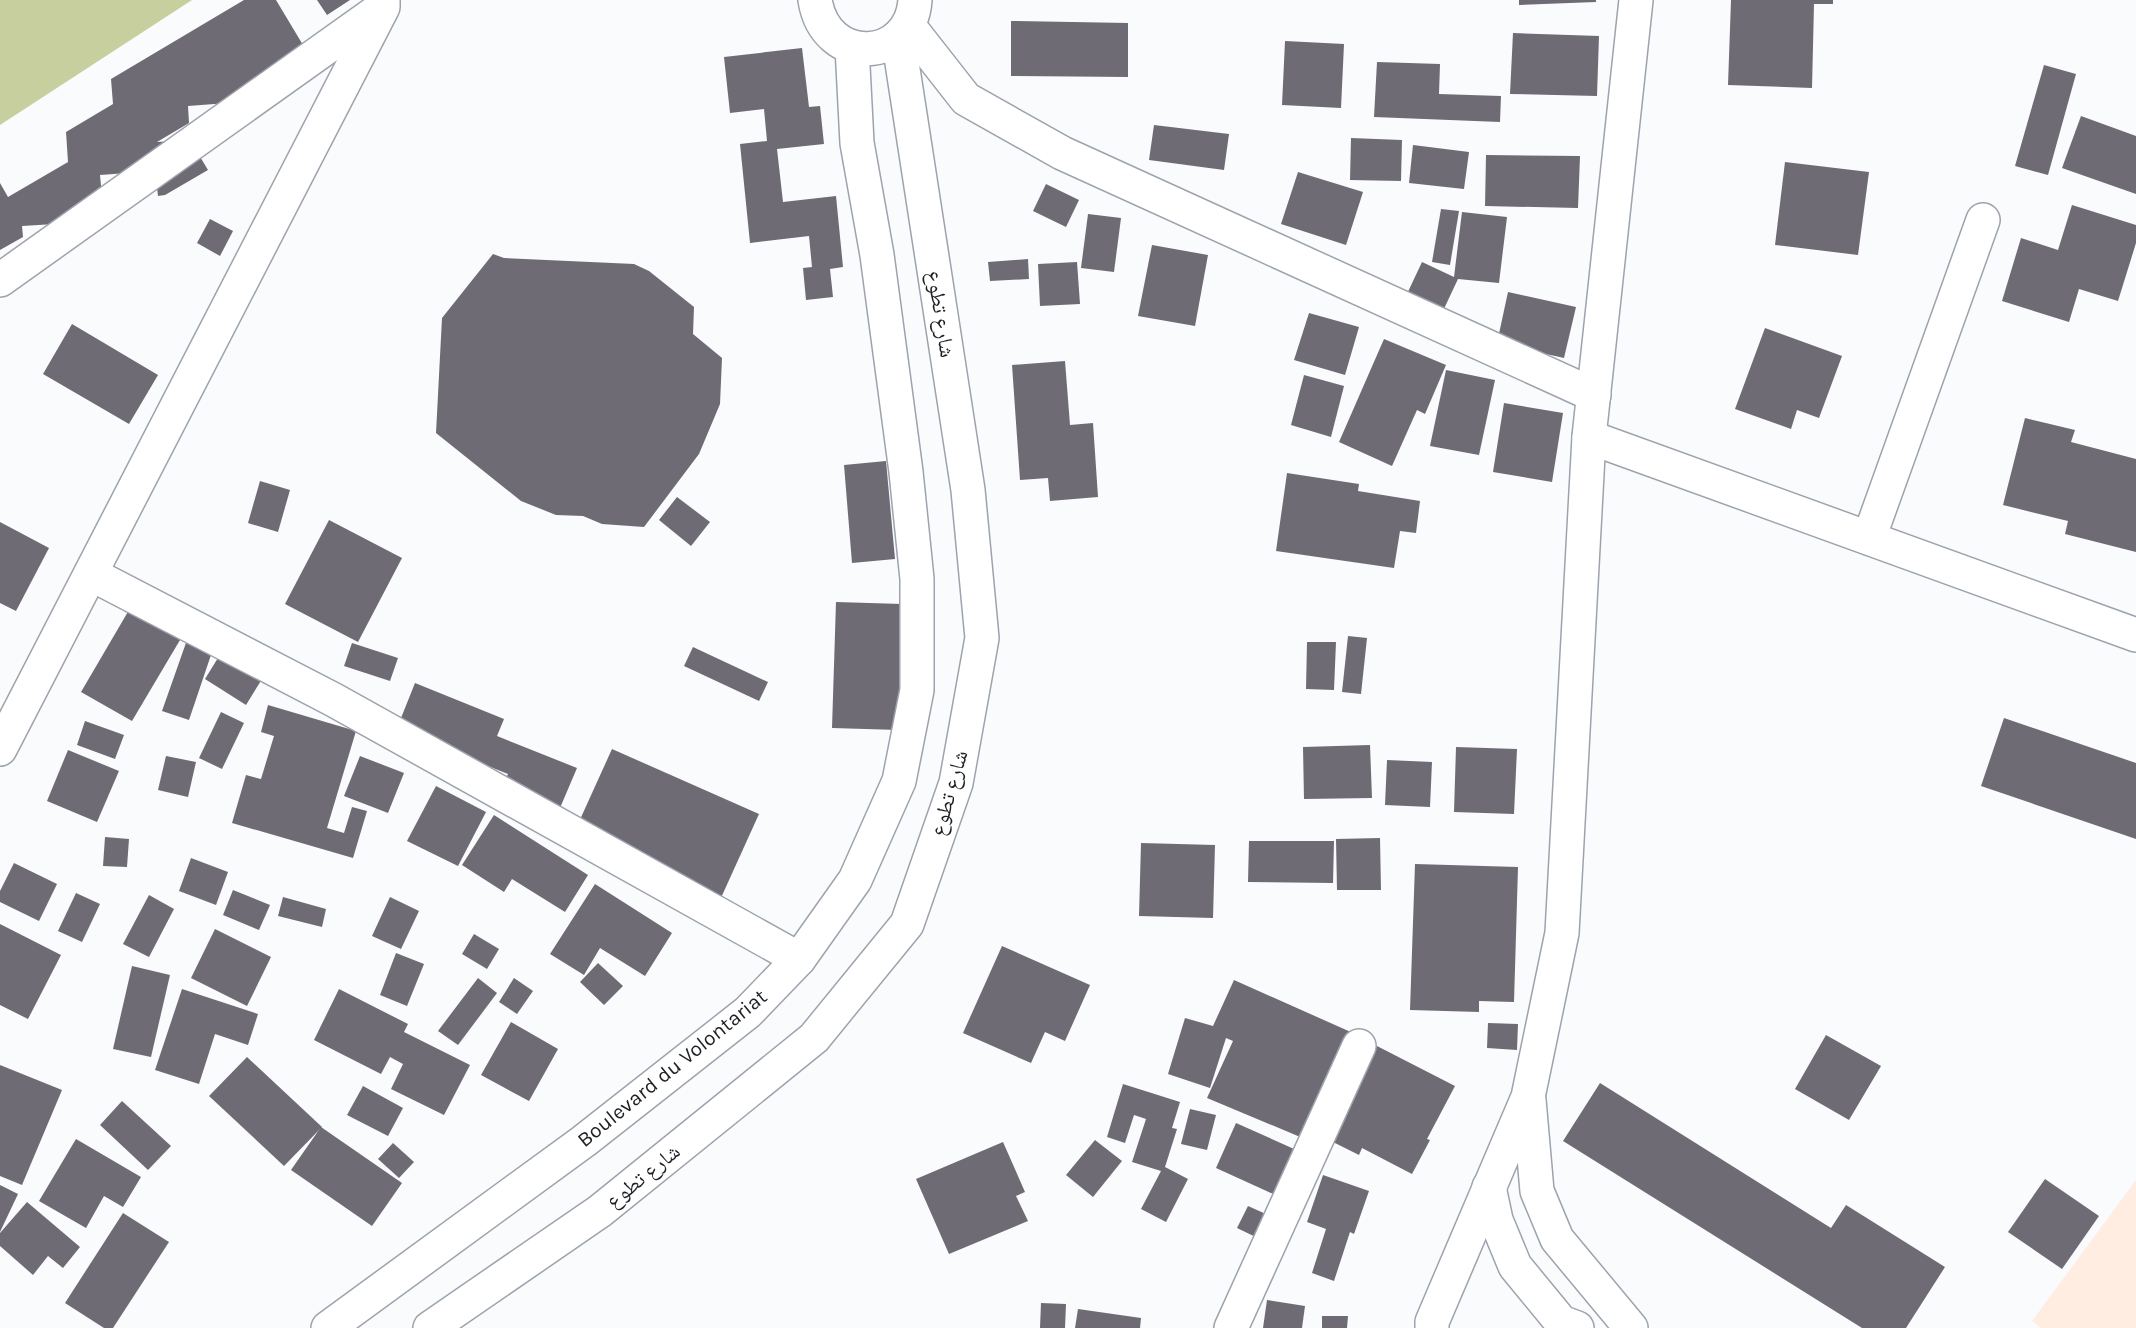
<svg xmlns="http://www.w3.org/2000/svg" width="2136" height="1328" font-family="Karla,'Noto Naskh Arabic',sans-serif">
  <rect width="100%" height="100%" fill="#f9fbfd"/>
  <!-- education -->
  <polygon fill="#ffede2" points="2136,1180 2136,1328 2041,1328 2032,1321"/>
  <!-- green -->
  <polygon fill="#c6cf9d" points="0,0 192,0 0,125"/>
  <!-- building -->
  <g fill="#6e6b75">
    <polygon points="244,0 276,0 315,65 254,101 188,106 189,123 157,142 190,140 208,170 165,195 158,196 155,171 100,175 102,196 55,224 22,226 23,237 0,250 0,183 8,197 68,162 66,132 113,104 111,79"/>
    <polygon points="317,0 350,0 327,15"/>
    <polygon points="1519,0 1596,0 1596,2 1519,5"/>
    <polygon points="1731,0 1833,0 1833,4 1814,4 1812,88 1728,85"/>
    <polygon points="1011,21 1128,23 1128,77 1011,76"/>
    <polygon points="1513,33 1599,36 1597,96 1510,94"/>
    <polygon points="1285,41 1344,44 1341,108 1282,105"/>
    <polygon points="802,48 809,107 820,106 824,144 777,149 783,202 836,196 843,267 830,269 833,297 806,300 803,268 812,267 809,236 750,243 740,144 767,141 764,109 730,113 724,57"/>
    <polygon points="1377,62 1440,64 1439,94 1501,96 1500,122 1374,117"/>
    <polygon points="2044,65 2076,74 2048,175 2015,166"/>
    <polygon points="2081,116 2136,136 2136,194 2062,168"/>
    <polygon points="1154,125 1229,134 1224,170 1149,160"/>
    <polygon points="1351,138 1402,140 1401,181 1350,180"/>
    <polygon points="1413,145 1469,152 1464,189 1409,183"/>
    <polygon points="1486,155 1580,156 1578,208 1485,206"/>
    <polygon points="1785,162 1869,172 1858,255 1775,245"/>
    <polygon points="1298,172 1363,192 1346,245 1281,224"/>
    <polygon points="1046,184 1079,200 1066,227 1033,211"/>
    <polygon points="2072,205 2136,225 2136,243 2118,301 2079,289 2069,322 2002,301 2021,238 2058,250"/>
    <polygon points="1441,209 1459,211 1450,265 1432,262"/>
    <polygon points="1462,212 1507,217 1499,283 1458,279 1442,313 1406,296 1422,262 1454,277"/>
    <polygon points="1088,214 1121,218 1114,272 1081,268"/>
    <polygon points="210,219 233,231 220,256 197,243"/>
    <polygon points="1152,245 1208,255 1195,326 1138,316"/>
    <polygon points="493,254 504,258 634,264 649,271 694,307 693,334 722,358 720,404 699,454 644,527 602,524 583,516 556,515 521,501 436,433 442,318"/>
    <polygon points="1028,259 1029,279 990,281 988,262"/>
    <polygon points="1077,262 1080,304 1040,306 1038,264"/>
    <polygon points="1508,292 1576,307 1564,358 1497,343"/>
    <polygon points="1309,313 1359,327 1345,375 1294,360"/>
    <polygon points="72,324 158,375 129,424 43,374"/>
    <polygon points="1765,328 1842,356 1819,418 1797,410 1791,429 1735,409"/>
    <polygon points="1384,339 1446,365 1425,414 1417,410 1392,466 1339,442"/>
    <polygon points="1065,361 1070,425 1093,423 1098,497 1050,501 1048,478 1020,480 1012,365"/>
    <polygon points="1446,370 1495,380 1479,455 1430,446"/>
    <polygon points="1304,375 1344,386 1331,437 1291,425"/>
    <polygon points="1504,403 1563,413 1552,482 1493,472"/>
    <polygon points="2025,418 2075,430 2071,442 2136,459 2136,552 2065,534 2068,521 2003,505"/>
    <polygon points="886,461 895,559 852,563 844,465"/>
    <polygon points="1287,473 1359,484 1358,491 1420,501 1416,533 1400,531 1394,568 1276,551"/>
    <polygon points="260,481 290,490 278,532 248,523"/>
    <polygon points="677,497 710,522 691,546 659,520"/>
    <polygon points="329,520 402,558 358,642 285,604"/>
    <polygon points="0,522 49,548 16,611 0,603"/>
    <polygon points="836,602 902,604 899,730 832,728"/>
    <polygon points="129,610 180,640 132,721 81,692"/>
    <polygon points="1348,636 1367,638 1361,694 1342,692"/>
    <polygon points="187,640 213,649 189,720 162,711"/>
    <polygon points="1307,642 1336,642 1334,690 1306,689"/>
    <polygon points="352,643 398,658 390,681 344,666"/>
    <polygon points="693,647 768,682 759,701 684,666"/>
    <polygon points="221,653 262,679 246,705 205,679"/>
    <polygon points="415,683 504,719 497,736 577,768 557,815 500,792 508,774 483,764 480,773 393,738"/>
    <polygon points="268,705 356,731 327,828 344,833 352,807 367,811 353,858 232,823 246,775 261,779 274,736 261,732"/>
    <polygon points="221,712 244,723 222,769 199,758"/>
    <polygon points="2004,718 2136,763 2136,839 1981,786"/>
    <polygon points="85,721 124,735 115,759 77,745"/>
    <polygon points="1370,745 1372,798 1304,799 1303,747"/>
    <polygon points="1456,747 1517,749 1514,814 1454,812"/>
    <polygon points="612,749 759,814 720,900 573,835"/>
    <polygon points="68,750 119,771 97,822 47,801"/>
    <polygon points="166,756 196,762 188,797 158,790"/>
    <polygon points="360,756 404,773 388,813 344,796"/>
    <polygon points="1387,760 1432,762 1430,807 1385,805"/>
    <polygon points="436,786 486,812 458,866 407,841"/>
    <polygon points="494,815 588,875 565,912 512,879 504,892 462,865"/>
    <polygon points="105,837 129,839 127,867 103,866"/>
    <polygon points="1380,838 1381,890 1337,890 1336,839"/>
    <polygon points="1249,841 1334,841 1333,883 1248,882"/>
    <polygon points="1141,843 1215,845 1213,918 1139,916"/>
    <polygon points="191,858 228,872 216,905 179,891"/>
    <polygon points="14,863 57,884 39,921 0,902 0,891"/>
    <polygon points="1415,864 1518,867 1514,1002 1479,1001 1479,1012 1410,1010"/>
    <polygon points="595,884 672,933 645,976 600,948 584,975 550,954"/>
    <polygon points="233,890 270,905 259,930 223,915"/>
    <polygon points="76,893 100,904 82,942 58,931"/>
    <polygon points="149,895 174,909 149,957 123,944"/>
    <polygon points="283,897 326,909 322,927 278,916"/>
    <polygon points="390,897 419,911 401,949 372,936"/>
    <polygon points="0,924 61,955 28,1019 0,1005"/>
    <polygon points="215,929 271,957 247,1006 191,978"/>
    <polygon points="474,934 499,949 487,969 462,954"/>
    <polygon points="1002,946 1090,985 1065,1041 1045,1032 1031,1063 963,1033"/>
    <polygon points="396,953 424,964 407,1006 380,995"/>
    <polygon points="598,963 623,986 604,1005 580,982"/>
    <polygon points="132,966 170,975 151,1057 113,1049"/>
    <polygon points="478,978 497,993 458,1045 438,1031"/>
    <polygon points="514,978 533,991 517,1014 499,1002"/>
    <polygon points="1234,980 1353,1033 1305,1139 1207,1098 1233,1041 1226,1038 1210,1088 1168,1074 1185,1018 1213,1026"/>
    <polygon points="182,989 258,1014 248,1045 215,1034 199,1084 155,1070"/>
    <polygon points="339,989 408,1024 404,1032 470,1065 444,1115 391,1089 403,1064 390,1057 381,1074 314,1040"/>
    <polygon points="511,1022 558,1049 529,1101 481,1075"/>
    <polygon points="1488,1023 1518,1024 1517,1050 1487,1048"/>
    <polygon points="1826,1035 1881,1066 1849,1120 1795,1089"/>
    <polygon points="1375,1045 1455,1086 1427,1139 1430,1140 1412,1174 1362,1148 1359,1155 1327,1139"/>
    <polygon points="247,1057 322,1127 284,1166 209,1096"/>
    <polygon points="0,1065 62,1090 22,1185 0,1176"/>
    <polygon points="1600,1083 1831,1228 1846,1205 1945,1267 1906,1328 1862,1328 1563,1141"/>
    <polygon points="1123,1084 1180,1102 1172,1128 1177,1129 1165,1167 1188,1179 1166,1222 1141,1209 1161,1171 1132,1162 1146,1119 1134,1115 1125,1143 1107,1137"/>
    <polygon points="363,1086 403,1108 388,1136 347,1115"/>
    <polygon points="122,1101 171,1146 148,1170 100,1125"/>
    <polygon points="1190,1109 1216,1115 1207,1150 1181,1144"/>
    <polygon points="1236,1123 1312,1157 1291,1202 1216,1168"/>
    <polygon points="321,1127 402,1183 372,1226 291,1170"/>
    <polygon points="76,1139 141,1177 123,1207 104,1196 86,1228 39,1201"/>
    <polygon points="1095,1140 1122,1161 1093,1197 1066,1175"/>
    <polygon points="1003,1142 1025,1192 1016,1196 1028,1221 949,1254 916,1179"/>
    <polygon points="393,1143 414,1162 399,1178 378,1159"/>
    <polygon points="1323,1175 1369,1191 1354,1234 1350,1232 1334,1281 1312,1273 1326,1229 1307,1222"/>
    <polygon points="2045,1179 2099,1216 2062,1269 2008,1232"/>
    <polygon points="0,1185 18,1194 0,1232"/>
    <polygon points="27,1202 80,1247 63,1268 48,1256 33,1275 0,1246 0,1233"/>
    <polygon points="1248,1206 1275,1218 1264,1241 1237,1228"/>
    <polygon points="123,1213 169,1242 113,1328 104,1328 65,1303"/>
    <polygon points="1267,1300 1305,1306 1302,1328 1263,1328"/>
    <polygon points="1041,1303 1066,1304 1065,1328 1040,1328"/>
    <polygon points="1078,1309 1141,1318 1140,1328 1075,1328"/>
    <polygon points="1322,1316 1348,1316 1347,1328 1322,1328"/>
  </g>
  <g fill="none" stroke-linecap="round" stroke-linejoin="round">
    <defs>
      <g id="minor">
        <polyline points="908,25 966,99 1062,153 1594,395"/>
        <polyline points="0,280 379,10"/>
        <polyline points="1589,437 2136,635"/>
        <polyline points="1869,538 1983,220"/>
        <polyline points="91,574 334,700 799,959"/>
        <polyline points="0,749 383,7 383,0"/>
        <polyline points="1529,1100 1537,1191 1557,1239 1631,1328"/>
        <polyline points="1489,1187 1496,1220 1515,1266 1561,1322 1577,1328"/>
        <polyline points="1231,1328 1359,1046"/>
        <polyline points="1432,1328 1432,1322 1528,1097 1562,933 1589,437 1636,0"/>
      </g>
      <g id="major">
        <path d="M815,0c11,68 96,62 100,0"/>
        <polyline points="328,1328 584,1141 748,1012 799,959 855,880 899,781 917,690 917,579 906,472 877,255 857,143 852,47"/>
        <polyline points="430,1328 600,1211 814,1038 907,924 956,783 982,638 968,490 898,37"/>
      </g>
    </defs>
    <!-- minor casing -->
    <use href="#minor" stroke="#9da3ad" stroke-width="36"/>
    <!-- major casing -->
    <use href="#major" stroke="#9da3ad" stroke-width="36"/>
    <!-- minor -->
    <use href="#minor" stroke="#fff" stroke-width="33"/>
    <!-- major -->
    <use href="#major" stroke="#fff" stroke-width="33"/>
  </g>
  <g text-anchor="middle" stroke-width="6" stroke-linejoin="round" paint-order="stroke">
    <!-- street labels -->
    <g font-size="21" fill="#1e2124" stroke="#fff">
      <text transform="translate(941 314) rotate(81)" y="7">شارع تطوع</text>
      <text transform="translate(949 793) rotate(-74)" y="7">شارع تطوع</text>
      <text transform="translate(672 1068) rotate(-39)" y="7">Boulevard du Volontariat</text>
      <text transform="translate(643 1176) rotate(-39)" y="7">شارع تطوع</text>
    </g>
  </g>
</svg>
